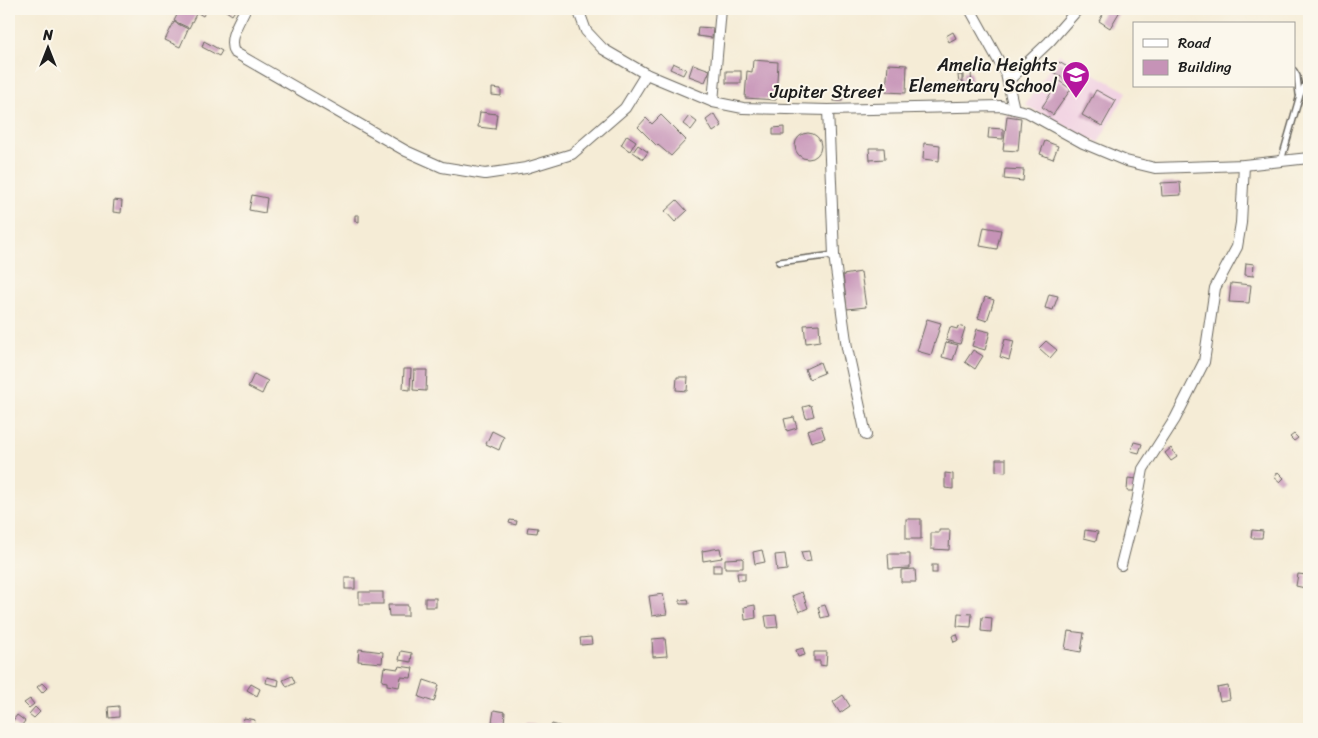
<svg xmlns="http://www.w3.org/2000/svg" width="1318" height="738" font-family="Sriracha,sans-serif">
  <rect width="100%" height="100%" fill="#fbf7ec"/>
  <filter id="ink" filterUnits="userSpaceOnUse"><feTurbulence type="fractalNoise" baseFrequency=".02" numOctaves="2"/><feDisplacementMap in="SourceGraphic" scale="10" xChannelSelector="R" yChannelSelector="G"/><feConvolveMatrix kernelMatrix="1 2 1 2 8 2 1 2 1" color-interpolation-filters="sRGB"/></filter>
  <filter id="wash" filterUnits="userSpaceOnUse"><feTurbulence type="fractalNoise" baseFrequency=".0096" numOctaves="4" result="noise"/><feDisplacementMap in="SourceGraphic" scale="20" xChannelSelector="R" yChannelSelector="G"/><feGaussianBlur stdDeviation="1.12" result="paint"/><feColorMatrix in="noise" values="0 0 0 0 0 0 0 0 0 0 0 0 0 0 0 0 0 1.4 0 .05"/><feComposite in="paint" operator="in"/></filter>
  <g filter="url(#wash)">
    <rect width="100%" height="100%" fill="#f5ecd6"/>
    <!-- built -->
    <polygon fill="#f1d0e2" points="1059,54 1127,92 1098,143 1025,105"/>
    <g id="blocks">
      <!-- building -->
      <g fill="#c693b7">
        <polygon points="180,9 186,9 196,14 189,28 174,21"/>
        <polygon points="191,9 207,9 203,16"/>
        <polygon points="223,9 236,9 232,15"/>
        <polygon points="1106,9 1116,9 1120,11 1110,28 1099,21"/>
        <polygon points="174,22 188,29 180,47 165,40"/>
        <polygon points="698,27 713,28 712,38 697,36"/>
        <polygon points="953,32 956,38 949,42 946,36"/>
        <polygon points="204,41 222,51 219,56 202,47"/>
        <polygon points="753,60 778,62 776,100 745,98 747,71 752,72"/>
        <polygon points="1059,62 1079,74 1073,84 1053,72"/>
        <polygon points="673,63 686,69 683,75 670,69"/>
        <polygon points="693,64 710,70 705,82 689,76"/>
        <polygon points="888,64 907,65 906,93 886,92"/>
        <rect x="726" y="71" width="15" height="12"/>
        <polygon points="963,72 971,72 972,87 963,87"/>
        <polygon points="958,75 962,75 962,85 959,85"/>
        <polygon points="1059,81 1071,89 1053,115 1042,107"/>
        <polygon points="492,88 501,89 501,96 492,95"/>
        <polygon points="1096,90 1116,101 1102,126 1082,115"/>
        <rect x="834" y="92" width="8" height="9"/>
        <polygon points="480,112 497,114 495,129 478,127"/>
        <polygon points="714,114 722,126 713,132 706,120"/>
        <polygon points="661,115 686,140 671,156 658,145 657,146 638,127 646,118 652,124"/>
        <polygon points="689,116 697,122 691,130 683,124"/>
        <polygon points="1007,116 1021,118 1018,151 1003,150"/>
        <polygon points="784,127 784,135 773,135 773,128"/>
        <polygon points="989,128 1003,129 1003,139 988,138"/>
        <circle cx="808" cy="146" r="13"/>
        <polygon points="627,135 636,141 630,151 621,145"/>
        <polygon points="1045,141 1058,146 1053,159 1040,154"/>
        <polygon points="924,143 940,145 939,161 923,159"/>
        <polygon points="638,145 648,152 643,159 633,152"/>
        <polygon points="869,148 884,148 885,159 870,160"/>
        <polygon points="1005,169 1024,170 1023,181 1004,179"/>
        <polygon points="1180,182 1181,195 1162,196 1161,183"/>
        <polygon points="252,195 267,198 265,213 249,210"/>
        <polygon points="114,200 122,201 121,213 113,212"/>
        <polygon points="677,200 687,211 675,222 665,211"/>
        <polygon points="355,215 359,215 359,222 355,221"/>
        <polygon points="984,227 1001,230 997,249 980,246"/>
        <polygon points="1246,263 1254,264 1253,276 1245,275"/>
        <polygon points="861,272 866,307 847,309 843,275"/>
        <polygon points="1231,283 1251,285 1249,303 1229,302"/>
        <polygon points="1049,294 1058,296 1053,310 1045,308"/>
        <polygon points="985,297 994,300 987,321 978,318"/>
        <polygon points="927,319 941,323 931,355 917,351"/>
        <polygon points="819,324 820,341 806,343 804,325"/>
        <polygon points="958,326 965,328 960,344 946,340 950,327 957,329"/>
        <polygon points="977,329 990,332 985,350 972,346"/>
        <polygon points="1005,339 1014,341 1009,360 1000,357"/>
        <polygon points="1046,341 1057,350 1050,358 1039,348"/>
        <polygon points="946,342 958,345 953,360 942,357"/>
        <polygon points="973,350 983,356 975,369 965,362"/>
        <polygon points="820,362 824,373 809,379 805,369"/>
        <polygon points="404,369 411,369 410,390 403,389"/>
        <polygon points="414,370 427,370 426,391 413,390"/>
        <polygon points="254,374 268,381 262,394 248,387"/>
        <polygon points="677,377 688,377 687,391 676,390"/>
        <polygon points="811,405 814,416 806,418 803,407"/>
        <polygon points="794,417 797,428 787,431 784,419"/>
        <polygon points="821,426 825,438 811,442 807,430"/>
        <polygon points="492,431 504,437 499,450 486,444"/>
        <polygon points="1294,434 1298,438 1294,441 1290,437"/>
        <polygon points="1134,442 1142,444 1139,453 1131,451"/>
        <polygon points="1171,448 1177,457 1171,461 1165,453"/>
        <polygon points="996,459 1006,459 1006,472 996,471"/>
        <polygon points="1278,472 1284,478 1280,482 1274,477"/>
        <polygon points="945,473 953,474 953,489 945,488"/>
        <polygon points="1128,478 1138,479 1137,491 1127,491"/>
        <rect x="906" y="519" width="15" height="20"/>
        <polygon points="510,520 517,521 516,525 509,523"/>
        <polygon points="528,527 538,528 537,533 527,532"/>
        <polygon points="939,530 950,530 949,550 931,549 931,533 939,533"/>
        <polygon points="1085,530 1098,532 1096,541 1084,538"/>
        <polygon points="1252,530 1263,531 1262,538 1251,538"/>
        <polygon points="720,548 722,558 703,561 702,551"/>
        <polygon points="762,550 765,562 755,564 753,552"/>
        <polygon points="809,551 811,561 804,562 801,552"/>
        <polygon points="785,554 787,570 777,571 775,555"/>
        <polygon points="888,554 910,554 910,568 889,569"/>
        <polygon points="743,558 743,568 725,568 725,559"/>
        <rect x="713" y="565" width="8" height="7"/>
        <rect x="932" y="565" width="5" height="8"/>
        <polygon points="915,569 916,582 901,582 901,570"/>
        <polygon points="737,573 745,573 745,580 738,580"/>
        <polygon points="1298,574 1307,575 1305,588 1296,586"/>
        <rect x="345" y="578" width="10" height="11"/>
        <rect x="359" y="592" width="24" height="12"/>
        <polygon points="802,592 808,608 799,612 792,596"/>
        <polygon points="663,594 667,614 652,616 649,596"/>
        <rect x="425" y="598" width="11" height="9"/>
        <polygon points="688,599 689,604 680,604 680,600"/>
        <polygon points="388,605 408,605 408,616 389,616"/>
        <polygon points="755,605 756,618 745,620 744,607"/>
        <polygon points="825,605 829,616 821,618 818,607"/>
        <polygon points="958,613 972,614 971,627 957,626"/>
        <polygon points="776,615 778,627 767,628 765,616"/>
        <polygon points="982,617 992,618 991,632 981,631"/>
        <polygon points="1068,631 1084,633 1081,652 1065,649"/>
        <polygon points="957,634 959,640 954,642 952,636"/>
        <polygon points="591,637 592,644 581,645 580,638"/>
        <polygon points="665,638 667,656 653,657 652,639"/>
        <polygon points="803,648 805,655 798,657 796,650"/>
        <polygon points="359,649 383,652 382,663 358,661"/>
        <polygon points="401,651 412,653 411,662 399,660"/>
        <polygon points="814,652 827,652 826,666 820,665 820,661 814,661"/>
        <polygon points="399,666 413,668 411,678 401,677 399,687 387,685 387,682 382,681 384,667 398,669"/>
        <polygon points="292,676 295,683 287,687 283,680"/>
        <polygon points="267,677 279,680 278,686 266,683"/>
        <polygon points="424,680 439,685 434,702 419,697"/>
        <polygon points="42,683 47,688 42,693 37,687"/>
        <polygon points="251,684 260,689 257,696 247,690"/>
        <polygon points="1228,686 1230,699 1220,701 1217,688"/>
        <polygon points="843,695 850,706 840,713 833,702"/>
        <polygon points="30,699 34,704 29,708 24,703"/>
        <polygon points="119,706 119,717 109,718 108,707"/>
        <polygon points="35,707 40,712 34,718 29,714"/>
        <polygon points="494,710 505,712 504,723 492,722"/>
        <polygon points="17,715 25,721 19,729 11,723"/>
        <polygon points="244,718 255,720 254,725 243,723"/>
        <polygon points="526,724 535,725 535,729 525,729"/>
        <polygon points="552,724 566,728 565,729 550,729"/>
      </g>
    </g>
  </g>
  <g filter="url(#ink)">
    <use href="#blocks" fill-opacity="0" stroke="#68655d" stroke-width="1"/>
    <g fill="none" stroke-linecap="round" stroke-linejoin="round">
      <defs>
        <g id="lane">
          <polyline points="1294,71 1297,76 1299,94"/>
          <polyline points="1281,161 1300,95 1309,76"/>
          <polyline points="779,262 834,255"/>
        </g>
        <g id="street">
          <path d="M245,9c-5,12 -18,29 -11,43l172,99 36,16 43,7 41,-6 46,-14 53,-46 21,-34"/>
          <polyline points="578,9 586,31 603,49 646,74 713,102 743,108 828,110 1001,106 1027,112 1083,143 1126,161 1155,168 1244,165 1309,158"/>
          <polyline points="970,9 1006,74 1014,109"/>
          <polyline points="1008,81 1049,42 1078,9"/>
          <polyline points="713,102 721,9"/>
          <polyline points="828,110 834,255 847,348 866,435"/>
          <polyline points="1121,565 1137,502 1143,469 1175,419 1204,362 1215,288 1237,247 1241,223 1244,165"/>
        </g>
      </defs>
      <!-- lane casing -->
      <use href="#lane" stroke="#68655d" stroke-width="8"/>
      <!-- street casing -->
      <use href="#street" stroke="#68655d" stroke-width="12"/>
      <!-- lane -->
      <use href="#lane" stroke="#fff" stroke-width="5"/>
      <!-- street -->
      <use href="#street" stroke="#fff" stroke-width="10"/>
    </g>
  </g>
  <!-- icons -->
  <defs>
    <symbol id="school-pin" viewBox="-11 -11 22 30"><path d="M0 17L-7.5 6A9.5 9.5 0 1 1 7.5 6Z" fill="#b5179e" stroke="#fbf7ec"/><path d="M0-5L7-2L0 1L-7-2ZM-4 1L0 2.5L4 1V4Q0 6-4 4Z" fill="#fff"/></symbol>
  </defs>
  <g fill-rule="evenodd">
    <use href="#school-pin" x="1060" y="59" width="32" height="43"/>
  </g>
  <g text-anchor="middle" stroke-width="4" stroke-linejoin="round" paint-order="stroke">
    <!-- poi labels -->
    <g font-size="18" fill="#1c1c1c" stroke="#fbf7ec" text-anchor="end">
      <text x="1057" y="71">Amelia Heights<tspan x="1057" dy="21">Elementary School</tspan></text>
    </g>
    <!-- street labels -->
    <g font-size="18" fill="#1c1c1c" stroke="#fbf7ec">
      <text x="827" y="98">Jupiter Street</text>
    </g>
  </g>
  <!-- margin -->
  <rect width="1318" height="738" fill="none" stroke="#fbf7ec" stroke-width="30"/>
  <!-- legend -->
  <rect x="1133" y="22" width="162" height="65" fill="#fbf7ec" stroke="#a29f99"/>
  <rect x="1143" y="39" width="25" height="8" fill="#ffffff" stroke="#a29f99"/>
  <text x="1178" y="48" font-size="15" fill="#1c1c1c">Road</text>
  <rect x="1143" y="60" width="25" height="15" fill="#c693b7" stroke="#a29f99"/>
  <text x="1178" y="72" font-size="15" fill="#1c1c1c">Building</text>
  <!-- north arrow -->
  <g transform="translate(48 48)" stroke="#fbf7ec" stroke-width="4" paint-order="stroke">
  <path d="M0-4L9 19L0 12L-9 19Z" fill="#1c1c1c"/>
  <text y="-8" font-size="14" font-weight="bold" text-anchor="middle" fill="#1c1c1c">N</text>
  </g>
</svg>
